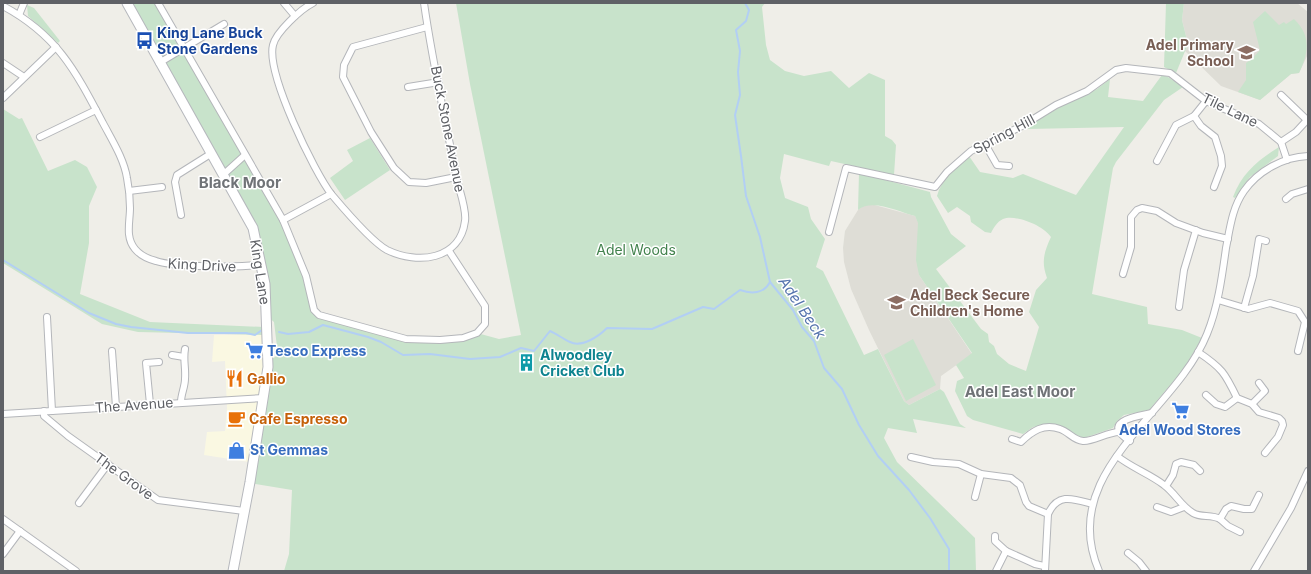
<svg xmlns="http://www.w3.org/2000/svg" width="1311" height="574" font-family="Inter,sans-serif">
  <rect width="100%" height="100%" fill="#efeee8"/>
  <!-- commercial -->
  <polygon fill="#faf8e2" points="214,335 264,335 263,377 249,462 204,455 207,432 225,431 227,408 225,361 212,362"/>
  <!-- education -->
  <g fill="#deddd6">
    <polygon points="1184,3 1297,3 1308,12 1308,54 1299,73 1291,74 1260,100 1221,86 1185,51 1188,44 1182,20"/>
    <polygon points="871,204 915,216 918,222 919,275 972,354 941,376 940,389 909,405 904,401 869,330 851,289 844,262 843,248 845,231 858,210 863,206"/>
  </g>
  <!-- green -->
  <g fill="#c8e3cb">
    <polygon points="127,3 158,3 283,220 319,315 406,339 440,340 477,333 499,339 521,335 470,84 456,3 765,3 762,7 766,45 770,60 785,71 804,76 831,71 849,88 869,73 885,80 885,136 892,140 896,145 894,175 831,161 829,166 784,154 780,178 785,198 808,207 811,219 825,239 816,267 823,271 864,355 878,349 904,401 909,405 940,389 944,392 960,424 966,428 913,419 917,433 888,428 884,438 897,462 975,538 976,571 284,571 289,554 292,490 250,483 272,359 278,355 274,322 267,316 253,228"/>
    <polygon points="1166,3 1184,3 1182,20 1188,44 1176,73 1164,67"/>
    <polygon points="27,5 34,8 60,41 58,43 28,16"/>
    <path d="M1265,11l14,14 5,-3 2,2 8,-5c17,16 15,33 5,54l-8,1 -31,26 -22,-8 8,-12v-17l6,-4 8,-9 -7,-28z"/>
    <path d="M1162,75l6,2 15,10 -19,13 -48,62 -3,6 -21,126 55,13 1,17 34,6 20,8 -19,32 -34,40 -25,5 -7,6 -4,7 -29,10 -38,-13 -13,2 -10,7 -50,-14 -6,-4 -12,-25 2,-10 7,-3 -8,-13 16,-12 -53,-78 -3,-15 2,-37 -3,-7c-16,-4 -43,-18 -57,-6l1,-37 71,19 1,5 20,37 15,12 -30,23 45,60 7,5 1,8 5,4 3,8 12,10 17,7 13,-44 -10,-15 7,-22 11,-12c-6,-16 -3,-26 4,-41 -7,-11 -35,-23 -48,-18 -6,3 -9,8 -12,14l-6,-1 -14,-10 -1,-6 -13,-9 -9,6 -11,-17c4,-16 19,-30 32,-40l11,16 33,6 10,-4 53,21 48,-68 -96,2 -2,-3 38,-21 33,-16 13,-10 -2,18 35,4z"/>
    <polygon points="3,109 19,119 22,118 48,171 75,160 87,167 97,187 89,206 89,243 80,294 150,322 264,327 264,335 138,332 102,324 3,263"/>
    <polygon points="370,138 390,170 345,200 330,178 353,161 347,150"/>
    <path d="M1279,147l-1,9 -28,21 -15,21 -2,-1c9,-24 25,-37 46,-50z"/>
    <polygon points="913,339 936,385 906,401 884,355"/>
  </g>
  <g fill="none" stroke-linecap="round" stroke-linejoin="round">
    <!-- stream -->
    <g stroke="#b2cff4" stroke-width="2">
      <polyline points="745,3 749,10 746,21 736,30 740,51 738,72 740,95 735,115 741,156 746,196 760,237 770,282 793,310 802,327 814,341 824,368 842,389 859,425 878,456 909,490 930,518 949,549 949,571"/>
      <polyline points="3,260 89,313 116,324 131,327 188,333 246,333 255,335 262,330"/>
      <path d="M279,332l9,2 21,-2 14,-7 45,12 13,5 22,13 27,-1 40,5 30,-2 21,-9 13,3 16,-20c7,3 13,8 20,11 12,6 29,-6 37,-14l45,1 51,-22 11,2 26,-19c11,4 24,4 30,-8"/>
    </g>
    <defs>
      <g id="street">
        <polyline points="158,3 283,220 306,276 314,310 319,315 406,339 440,340 463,338 477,333 485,324 485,306 449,251"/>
        <polyline points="284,3 295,16"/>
        <path d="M313,3c-12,6 -37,29 -40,42 -7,28 41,127 59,150 11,13 40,47 55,55 31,15 73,10 78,-29 2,-12 -7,-34 -9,-46 -11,-57 -24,-115 -32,-172"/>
        <path d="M3,6c54,29 72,64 100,117 9,17 21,36 24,55 2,10 3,20 3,30 0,14 -5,29 5,41 5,6 13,10 21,12 17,6 86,7 105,3"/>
        <polyline points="19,15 24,3"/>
        <polyline points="427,27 353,47 344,65 343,77 371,132 394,168 409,182 426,183 456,177"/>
        <polyline points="3,63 24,77"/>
        <polyline points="159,63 224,24"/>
        <polyline points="408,87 439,82"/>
        <polyline points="1281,95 1307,120"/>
        <polyline points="3,98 56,47"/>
        <polyline points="1194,116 1201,126 1215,137 1221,156 1222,166 1214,187"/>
        <polyline points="40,137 96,110"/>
        <polyline points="1281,142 1296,132 1308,119"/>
        <polyline points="985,144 997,165 1009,166"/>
        <polyline points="1157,161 1176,125 1194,116 1206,101"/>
        <polyline points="224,174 245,155"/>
        <polyline points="129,191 162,187"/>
        <polyline points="1286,199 1292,194 1308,189"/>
        <polyline points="181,215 175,182 177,175 212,153"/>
        <polyline points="283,220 331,194"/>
        <polyline points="829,232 846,168 935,187 947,172 971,151 1022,126 1056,105 1087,91 1116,70 1126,68 1170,73 1206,101 1259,124 1281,142 1287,160"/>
        <polyline points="1123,274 1131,247 1131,217 1137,210 1142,208 1157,211 1176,223 1203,233 1228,239"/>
        <polyline points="1218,300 1248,309 1270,303 1298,311 1305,322 1298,351"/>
        <polyline points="1179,307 1184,270 1196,230"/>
        <polyline points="1244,308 1253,276 1259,239 1266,241"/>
        <polyline points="47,317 52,411"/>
        <polyline points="112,351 116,407"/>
        <path d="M1198,352c24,16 27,21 39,46l15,6 7,8 20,6 3,3 1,4 -5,12 -13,16"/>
        <polyline points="172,355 184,357"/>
        <polyline points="1206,395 1216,404 1225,407 1237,398"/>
        <path d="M181,402c0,-8 4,-15 4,-23 1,-11 -2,-18 0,-30"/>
        <polyline points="150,404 146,363 159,362"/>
        <polyline points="1252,404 1265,391 1259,383"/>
        <polyline points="44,411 44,416 68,436 158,500 244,511"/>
        <polyline points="3,414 264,398"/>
        <path d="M1012,439l9,3c11,-11 23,-19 39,-13 9,3 13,11 23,12 9,1 25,-9 36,-9"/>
        <path d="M1130,441c-31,-19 7,-25 22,-28"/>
        <path d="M1117,456c15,12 33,18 47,29 11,8 17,21 29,28 8,5 18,1 27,6l6,-10 5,-3 13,3h8l7,-14"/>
        <polyline points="911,457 933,462 959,464 981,474 1011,478 1020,485 1026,502 1029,506 1048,514"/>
        <polyline points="1166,486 1173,475 1176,464 1181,462 1194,465 1200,471"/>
        <polyline points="975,497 981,474"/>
        <polyline points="79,503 108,464"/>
        <polyline points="1157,507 1171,512 1184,507"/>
        <polyline points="3,519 76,571"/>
        <polyline points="1220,519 1228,526 1240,532"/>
        <polyline points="995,536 995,541 1006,551"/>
        <polyline points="1128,553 1139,562 1146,571"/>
        <polyline points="3,554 20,531"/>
        <polyline points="996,571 1006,551 1035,564 1044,566"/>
        <path d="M1045,571l3,-57c10,-22 26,-15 44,-10"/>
        <path d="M1099,571c-43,-100 76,-157 108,-237 11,-27 15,-57 19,-86 4,-20 6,-40 18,-57 14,-20 39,-34 64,-35"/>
        <polyline points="1254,571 1291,508 1308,471"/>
      </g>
      <polyline id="secondary" points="127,3 253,228 265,284 268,367 250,482 233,571"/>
    </defs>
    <!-- street casing -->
    <use href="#street" stroke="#b4b6ba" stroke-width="8"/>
    <!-- secondary casing -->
    <use href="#secondary" stroke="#b6b8bd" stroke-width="11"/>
    <!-- street -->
    <use href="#street" stroke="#fff" stroke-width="6"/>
    <!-- secondary -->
    <use href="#secondary" stroke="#fff" stroke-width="9"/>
  </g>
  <!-- icons -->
  <defs>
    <symbol id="bus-bare" viewBox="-9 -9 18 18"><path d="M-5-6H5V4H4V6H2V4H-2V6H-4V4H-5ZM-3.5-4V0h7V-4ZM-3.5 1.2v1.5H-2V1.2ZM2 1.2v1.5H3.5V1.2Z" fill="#1a4fb4" stroke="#fff" stroke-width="2.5" paint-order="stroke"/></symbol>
    <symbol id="school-bare" viewBox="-9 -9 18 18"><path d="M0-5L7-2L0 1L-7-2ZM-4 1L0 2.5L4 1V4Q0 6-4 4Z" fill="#8d6e63" stroke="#fff" stroke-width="2.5" paint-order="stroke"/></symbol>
    <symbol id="supermarket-bare" viewBox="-9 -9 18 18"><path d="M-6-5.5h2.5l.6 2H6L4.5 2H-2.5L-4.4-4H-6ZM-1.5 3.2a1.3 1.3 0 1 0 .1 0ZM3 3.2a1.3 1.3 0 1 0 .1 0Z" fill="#3f7fe0" stroke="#fff" stroke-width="2.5" paint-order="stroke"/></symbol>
    <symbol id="building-bare" viewBox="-9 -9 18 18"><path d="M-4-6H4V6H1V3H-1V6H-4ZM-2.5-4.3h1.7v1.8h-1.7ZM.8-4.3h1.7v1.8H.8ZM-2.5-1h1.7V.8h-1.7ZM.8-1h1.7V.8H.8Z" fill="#0f9aa8" stroke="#fff" stroke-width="2.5" paint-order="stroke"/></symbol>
    <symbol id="restaurant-bare" viewBox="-9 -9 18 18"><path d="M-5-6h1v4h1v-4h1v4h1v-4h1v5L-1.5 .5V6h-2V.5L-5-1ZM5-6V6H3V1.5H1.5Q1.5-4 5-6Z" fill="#e8710a" stroke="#fff" stroke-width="2.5" paint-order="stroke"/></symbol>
    <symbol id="cafe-bare" viewBox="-9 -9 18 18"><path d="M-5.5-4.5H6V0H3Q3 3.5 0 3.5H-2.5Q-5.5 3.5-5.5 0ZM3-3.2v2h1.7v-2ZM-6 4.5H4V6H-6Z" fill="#e8710a" stroke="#fff" stroke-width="2.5" paint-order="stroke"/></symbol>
    <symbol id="shop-bare" viewBox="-9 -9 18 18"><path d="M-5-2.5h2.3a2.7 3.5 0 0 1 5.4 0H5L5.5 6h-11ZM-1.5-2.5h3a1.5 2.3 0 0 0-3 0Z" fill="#3f7fe0" stroke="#fff" stroke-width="2.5" paint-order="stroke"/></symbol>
  </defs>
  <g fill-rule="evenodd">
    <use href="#bus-bare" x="132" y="28" width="25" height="25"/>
    <use href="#school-bare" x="1234" y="40" width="25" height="25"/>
    <use href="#school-bare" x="884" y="290" width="25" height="25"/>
    <use href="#supermarket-bare" x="242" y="338" width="25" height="25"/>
    <use href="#building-bare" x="514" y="350" width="25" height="25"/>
    <use href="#restaurant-bare" x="222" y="366" width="25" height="25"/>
    <use href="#supermarket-bare" x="1168" y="398" width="25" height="25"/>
    <use href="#cafe-bare" x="224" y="406" width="25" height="25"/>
    <use href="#shop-bare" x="224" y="438" width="25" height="25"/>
  </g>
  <g text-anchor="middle" stroke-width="3" stroke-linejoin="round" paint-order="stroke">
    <!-- transit labels -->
    <g font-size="14" font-weight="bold" fill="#164399" stroke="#fff" text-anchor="start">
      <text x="157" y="38">King Lane Buck<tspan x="157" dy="16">Stone Gardens</tspan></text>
    </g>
    <!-- education labels -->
    <g font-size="14" font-weight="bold" fill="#785e54" stroke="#fff" text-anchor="end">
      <text x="1234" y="50">Adel Primary<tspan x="1234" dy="16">School</tspan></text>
      <text x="910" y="300" text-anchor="start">Adel Beck Secure<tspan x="910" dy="16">Children's Home</tspan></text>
    </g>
    <!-- street labels -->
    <g font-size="14" fill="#5f6166" stroke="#fff">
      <text transform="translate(1230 110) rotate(26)" y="5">Tile Lane</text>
      <text transform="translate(448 129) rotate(79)" y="5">Buck Stone Avenue</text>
      <text transform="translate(1004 134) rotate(-28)" y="5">Spring Hill</text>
      <text transform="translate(202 265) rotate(3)" y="5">King Drive</text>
      <text transform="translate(260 272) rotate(81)" y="5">King Lane</text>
      <text transform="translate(134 405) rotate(-4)" y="5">The Avenue</text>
      <text transform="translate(124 476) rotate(36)" y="5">The Grove</text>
    </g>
    <!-- park labels -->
    <g font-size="14" fill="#42824d" stroke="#fff">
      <text x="636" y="255">Adel Woods</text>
    </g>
    <!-- shop labels -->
    <g font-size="14" font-weight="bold" fill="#366cbe" stroke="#fff" text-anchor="start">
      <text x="267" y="356">Tesco Express</text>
      <text x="1180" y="435" text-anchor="middle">Adel Wood Stores</text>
      <text x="250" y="455">St Gemmas</text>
    </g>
    <!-- culture labels -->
    <g font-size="14" font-weight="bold" fill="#0d838f" stroke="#fff" text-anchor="start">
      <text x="540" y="360">Alwoodley<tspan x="540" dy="16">Cricket Club</tspan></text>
    </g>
    <!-- food labels -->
    <g font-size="14" font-weight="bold" fill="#c56008" stroke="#fff" text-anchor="start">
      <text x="247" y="384">Gallio</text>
      <text x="249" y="424">Cafe Espresso</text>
    </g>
    <!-- neighbourhood labels -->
    <g font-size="15" font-weight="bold" fill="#707377" stroke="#fff">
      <text x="240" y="188">Black Moor</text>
      <text x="1020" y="397">Adel East Moor</text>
    </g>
    <!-- water labels -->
    <g font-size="15" font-style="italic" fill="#5473ad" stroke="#fff">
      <text transform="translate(802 308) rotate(56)" y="5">Adel Beck</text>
    </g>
  </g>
  <!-- border -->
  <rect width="1311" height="574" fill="none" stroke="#5f6166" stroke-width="8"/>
</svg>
